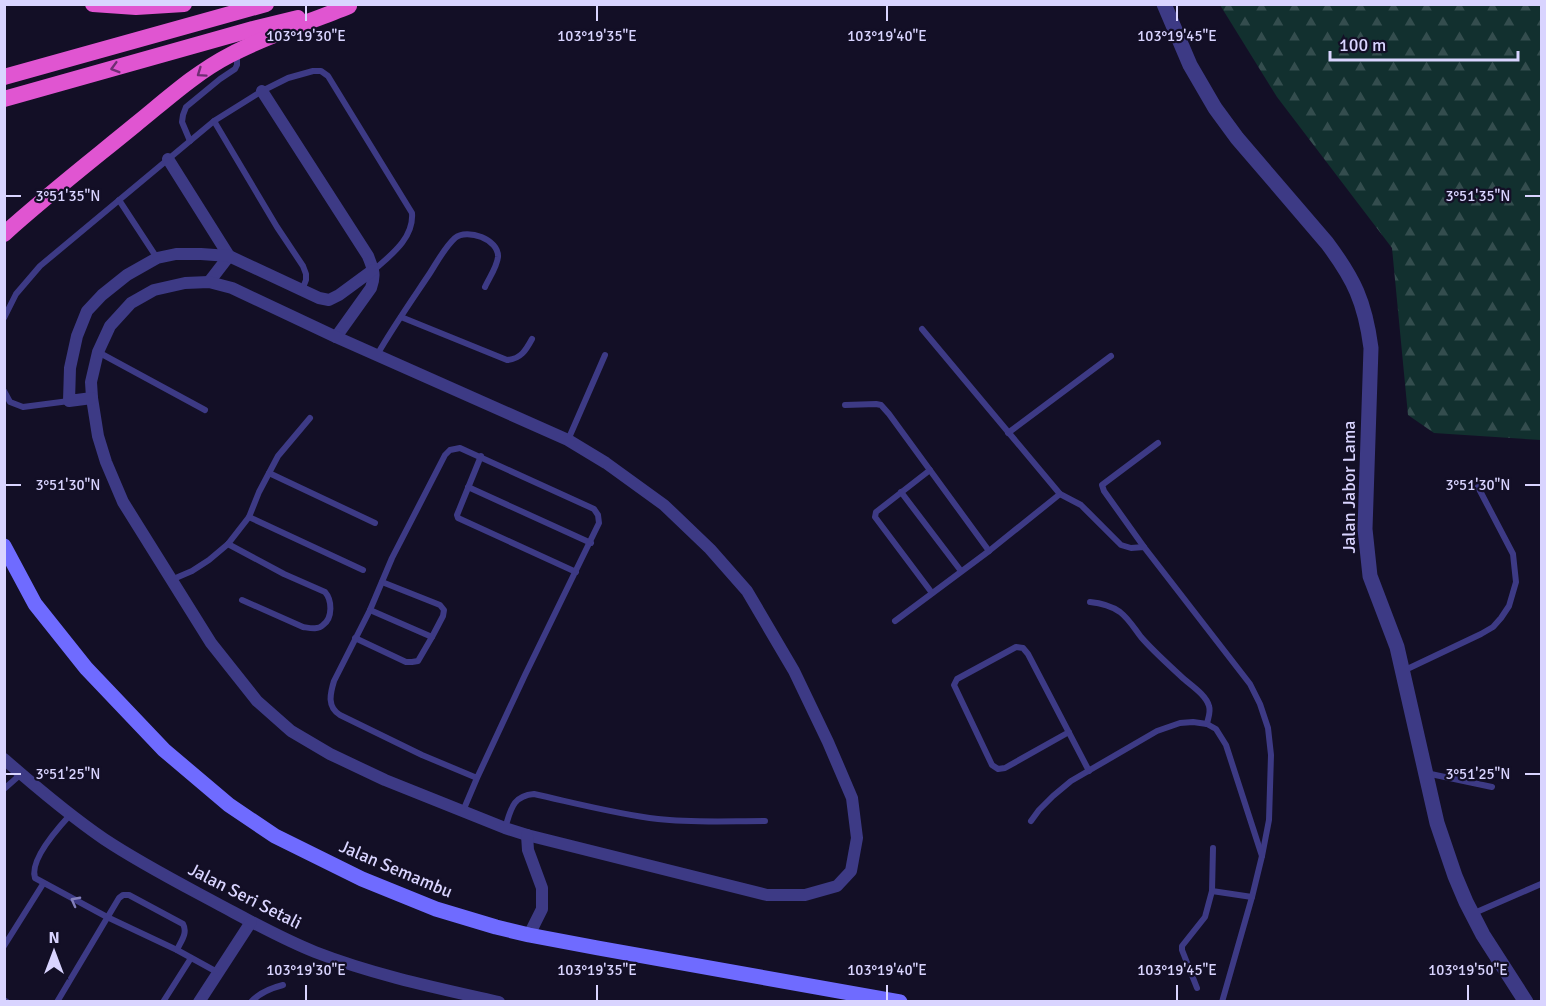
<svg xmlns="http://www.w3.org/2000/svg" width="1546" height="1006" font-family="Signika,sans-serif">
  <defs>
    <pattern id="forest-firs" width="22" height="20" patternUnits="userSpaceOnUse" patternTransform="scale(1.5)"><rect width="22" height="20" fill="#12302f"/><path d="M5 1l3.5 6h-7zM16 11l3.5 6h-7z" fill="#344d4e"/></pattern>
  </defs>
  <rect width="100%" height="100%" fill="#130f26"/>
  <!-- forest -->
  <polygon fill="url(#forest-firs)" points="1220,5 1541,5 1541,440 1434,433 1408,415 1392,248 1277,97"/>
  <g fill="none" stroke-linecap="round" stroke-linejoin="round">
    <!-- service -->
    <g stroke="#3d3a85" stroke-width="6">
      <polyline points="214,121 277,227 303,266 306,274 306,280 302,290"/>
      <polyline points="190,141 182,122 183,115 186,107 220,79 235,69 237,65 237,54"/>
      <polyline points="119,200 157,258"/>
      <path d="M401,317l106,43c14,-1 19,-10 25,-21"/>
      <path d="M4,318l12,-24 24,-28 174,-145 48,-30 26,-13 25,-7h8l7,5 84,137c2,25 -21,42 -38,57"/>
      <polyline points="922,329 1060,494 1081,505 1121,545 1131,548 1144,547 1250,684 1260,704 1268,728 1271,755 1269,820 1262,856 1252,897 1222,1002"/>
      <polyline points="98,352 205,410"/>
      <path d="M377,355c16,-28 35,-55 53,-82 7,-11 15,-26 25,-35 12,-10 44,1 43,19 -1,10 -9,21 -13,30"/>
      <polyline points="4,391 10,402 23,407 69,401"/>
      <polyline points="845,405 876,404 881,405 889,414 989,551"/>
      <polyline points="1008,433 1111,356"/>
      <polyline points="568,440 605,355"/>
      <polyline points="481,456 457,515 458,518 576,572"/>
      <polyline points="930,470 876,512 875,517 932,593"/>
      <polyline points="269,473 375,523"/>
      <polyline points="468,487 591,543"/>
      <polyline points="901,492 961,571"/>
      <polyline points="249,517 363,570"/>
      <path d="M228,544l56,30 41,18c7,8 8,26 -2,33 -5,5 -13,3 -20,2l-61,-27"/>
      <polyline points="1144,547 1104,491 1102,485 1158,443"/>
      <polyline points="171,580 192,571 209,560 228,544 249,517 259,492 278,456 310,418"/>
      <polyline points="382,582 440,605 444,610 443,616 432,637"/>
      <path d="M1090,602c11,1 20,3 30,10 9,7 14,16 21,25 13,15 28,28 43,42 8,7 22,16 25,27 2,6 -1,12 -2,18"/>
      <polyline points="895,621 989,551 1060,494"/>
      <polyline points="355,638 406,662 412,662 418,661 432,637 370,610"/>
      <polyline points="1403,671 1481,634 1493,627 1501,618 1509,606 1516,582 1513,554 1478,487"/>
      <polyline points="1069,732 1005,768 998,769 992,765 954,685 957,679 1016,647 1023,648 1028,654 1089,771"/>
      <polyline points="1426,773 1492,787"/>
      <polyline points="4,789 21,774"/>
      <path d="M463,811l14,-33 48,-103 74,-152 -1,-8 -4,-6 -134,-61 -10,2 -5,5 -53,103 -22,52 -36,71c-4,13 -7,26 6,34l82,40 55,23"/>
      <path d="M70,815c-12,13 -41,45 -35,63l72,39 70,33 40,22"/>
      <polyline points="1031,821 1039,810 1053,796 1071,781 1157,731 1180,723 1193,722 1207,724 1216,729 1226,745 1262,856"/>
      <path d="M505,828c6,-18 7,-32 29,-34 41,9 82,20 124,25 35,4 71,2 107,2"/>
      <polyline points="1212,891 1213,848"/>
      <polyline points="1472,914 1541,884"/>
      <polyline points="4,946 43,884"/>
      <polyline points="1197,988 1182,950 1182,946 1205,917 1212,891 1252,897"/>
      <polyline points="4,1000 7,1002"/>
      <path d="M57,1002l62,-104 4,-3h6l54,29c5,9 -2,17 -6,26"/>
      <polyline points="163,1002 191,958"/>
      <path d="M251,1002c9,-10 20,-14 32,-17"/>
    </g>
    <!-- minor -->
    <g stroke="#3d3a85" stroke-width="12">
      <path d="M262,91l106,165c5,13 8,18 3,32l-35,49"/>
      <polyline points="168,159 229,256 209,282"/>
      <polygon points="209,282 232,288 336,337 568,440 606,463 664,505 710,549 747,591 794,671 828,742 852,798 857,838 851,871 837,886 805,895 767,895 527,835 505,828 385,780 330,754 291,731 257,701 211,643 123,502 106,462 98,436 92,398 91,382 98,352 110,326 131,303 154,290 185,283"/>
      <polyline points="92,398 69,401 70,368 77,336 87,311 102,295 127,275 157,258 176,254 201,254 229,256 319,298 329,300 339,295 373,270"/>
      <path d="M4,759c32,28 65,56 100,80 36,24 75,44 114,65 32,17 64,35 97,48 59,23 122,36 184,50"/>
      <polyline points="527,835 528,850 542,888 542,909 529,935"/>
      <polyline points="199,1002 251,922"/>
    </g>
    <!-- tertiary -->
    <path stroke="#3d3a85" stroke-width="15" d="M1164,4l26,61 25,43 22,30 90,105c27,36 38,59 44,105l-6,181 5,47 27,71 40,176 18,53 11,26 17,33 43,67"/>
    <!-- secondary -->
    <polyline stroke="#6f6bff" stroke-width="15" points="4,546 35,604 86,668 164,750 229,805 275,836 362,879 436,909 496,927 529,935 598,948 900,1002"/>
    <!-- trunk -->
    <g stroke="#e055d1" stroke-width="16">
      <polyline points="93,4 136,7 184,4"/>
      <polyline points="4,77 266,4"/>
      <polyline points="4,99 253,29 298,18"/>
      <path d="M4,234c42,-38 87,-73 131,-109 30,-24 60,-52 95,-70 38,-20 80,-33 119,-49"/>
    </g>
  </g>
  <!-- one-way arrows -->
  <defs><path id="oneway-chevron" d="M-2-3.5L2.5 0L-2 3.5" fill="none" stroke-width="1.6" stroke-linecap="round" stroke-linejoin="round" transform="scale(1.5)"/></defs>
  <g stroke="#6f2e73">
    <use href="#oneway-chevron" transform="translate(115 68) rotate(164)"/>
    <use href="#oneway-chevron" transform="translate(201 73) rotate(145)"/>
  </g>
  <use stroke="#837fbc" href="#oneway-chevron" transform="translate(75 901) rotate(-152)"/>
  <!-- ticks -->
  <path fill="none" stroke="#d9d4ff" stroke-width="2" d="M306,6v15M597,6v15M887,6v15M1177,6v15M6,196h15M1525,196h15M6,485h15M1525,485h15M6,774h15M1525,774h15M306,985v15M597,985v15M887,985v15M1177,985v15M1468,985v15"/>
  <g text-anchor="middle" stroke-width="4.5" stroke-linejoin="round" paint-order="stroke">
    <!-- street labels -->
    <g font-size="18" fill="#d9d4ff" stroke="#130f26">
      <text transform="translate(1349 487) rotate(-90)" y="6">Jalan Jabor Lama</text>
      <text transform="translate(396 869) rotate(23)" y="6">Jalan Semambu</text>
      <text transform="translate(245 896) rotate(27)" y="6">Jalan Seri Setali</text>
    </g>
  </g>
  <g font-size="15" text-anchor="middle" fill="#d9d4ff" stroke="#130f26" stroke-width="4.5" stroke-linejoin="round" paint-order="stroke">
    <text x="306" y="41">103°19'30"E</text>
    <text x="597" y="41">103°19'35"E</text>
    <text x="887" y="41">103°19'40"E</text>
    <text x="1177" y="41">103°19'45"E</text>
    <text x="68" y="201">3°51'35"N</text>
    <text x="1478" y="201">3°51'35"N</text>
    <text x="68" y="490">3°51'30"N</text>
    <text x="1478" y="490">3°51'30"N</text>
    <text x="68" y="779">3°51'25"N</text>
    <text x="1478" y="779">3°51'25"N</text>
    <text x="306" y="975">103°19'30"E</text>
    <text x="597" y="975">103°19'35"E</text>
    <text x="887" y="975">103°19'40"E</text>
    <text x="1177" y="975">103°19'45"E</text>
    <text x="1468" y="975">103°19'50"E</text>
  </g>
  <!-- border -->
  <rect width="1546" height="1006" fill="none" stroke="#d9d4ff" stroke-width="12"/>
  <!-- north arrow -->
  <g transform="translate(54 952)" stroke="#130f26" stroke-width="4.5" paint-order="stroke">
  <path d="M0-4.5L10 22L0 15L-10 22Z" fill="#d9d4ff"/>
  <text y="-9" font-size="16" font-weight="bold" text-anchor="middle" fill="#d9d4ff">N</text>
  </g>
  <!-- scale -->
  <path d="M1330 51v9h188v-9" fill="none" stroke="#d9d4ff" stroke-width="3"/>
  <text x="1339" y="51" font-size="18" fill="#d9d4ff" stroke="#130f26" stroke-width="4.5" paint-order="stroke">100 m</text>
</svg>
